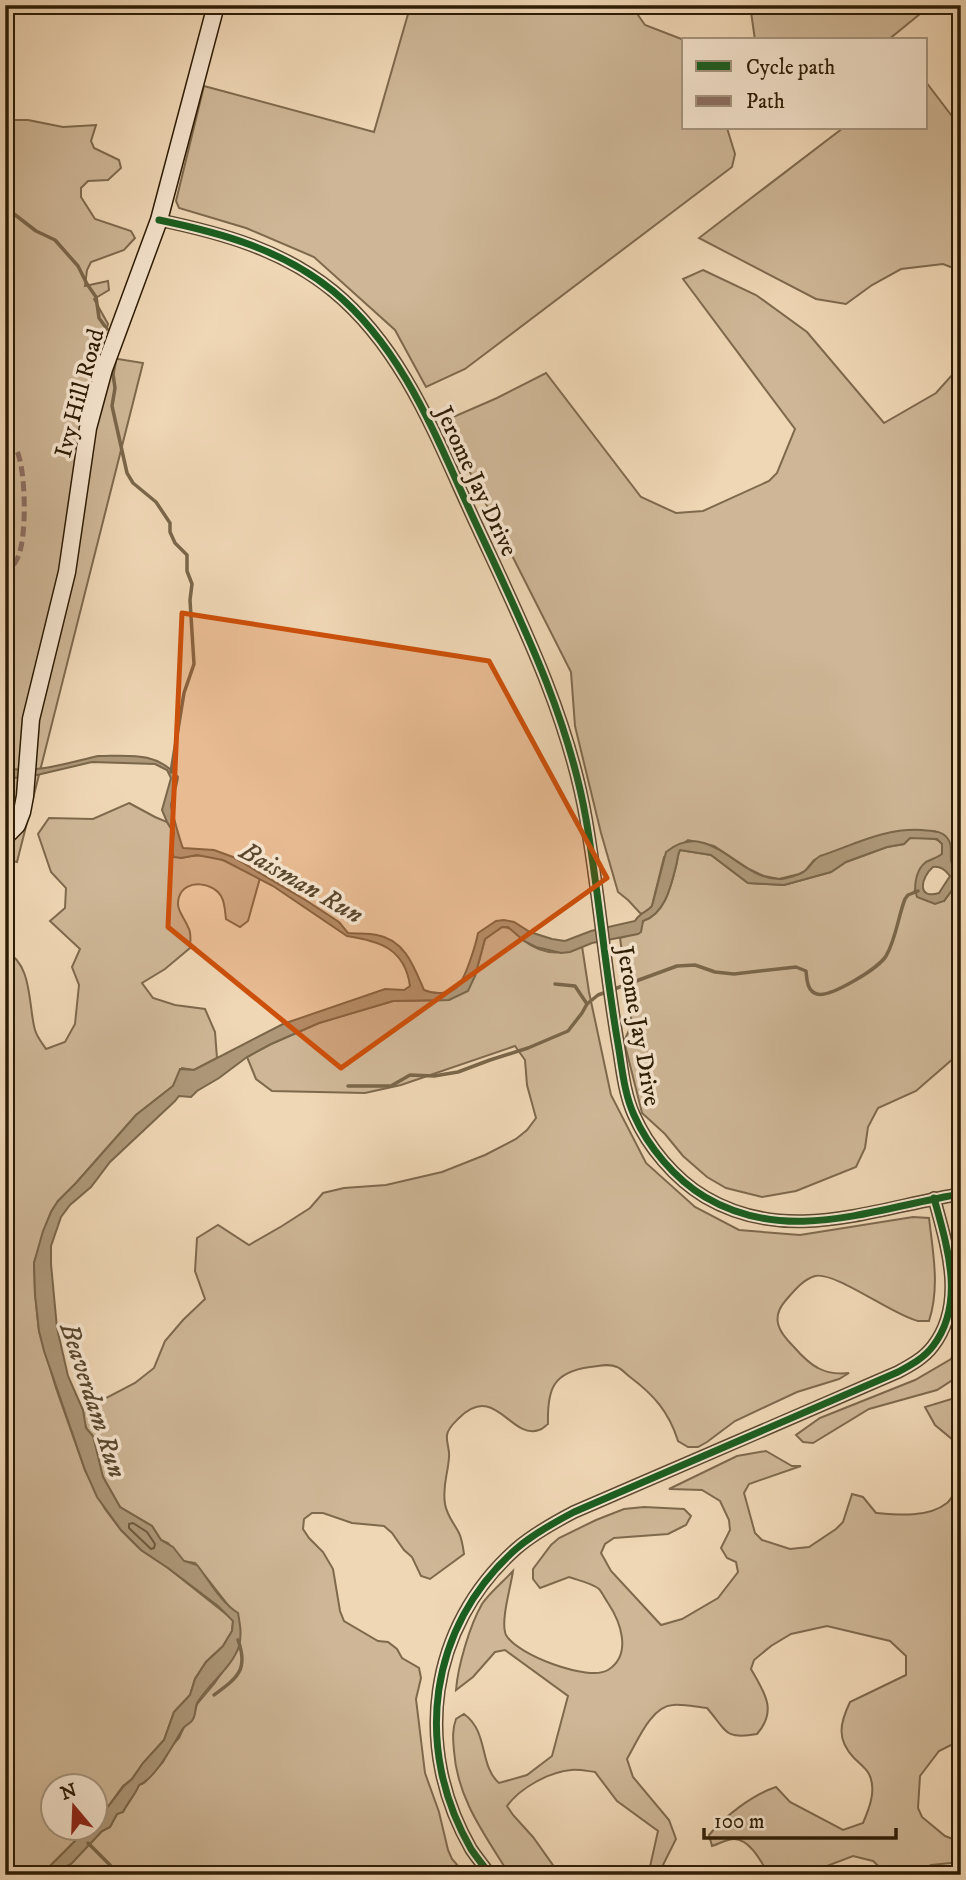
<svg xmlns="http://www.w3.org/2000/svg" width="966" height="1880" font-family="'IM FELL DW Pica',serif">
  <rect width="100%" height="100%" fill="#efd6b4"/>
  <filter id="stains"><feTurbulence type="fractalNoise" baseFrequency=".00286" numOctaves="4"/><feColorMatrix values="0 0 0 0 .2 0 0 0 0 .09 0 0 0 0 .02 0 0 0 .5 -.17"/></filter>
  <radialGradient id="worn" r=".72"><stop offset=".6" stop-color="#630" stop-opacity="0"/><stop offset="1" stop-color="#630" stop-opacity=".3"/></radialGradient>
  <!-- green -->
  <g fill="#ceb696" stroke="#7e694d" stroke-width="2">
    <polygon points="399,5 631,5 645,25 684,40 684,128 727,128 735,154 732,167 465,369 426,387 395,330 314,257 246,228 179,208 176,201 204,86 374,132 408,14 397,10"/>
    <polygon points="750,5 931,5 888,40 755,40"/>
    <polygon points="926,82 961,128 961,271 943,264 901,269 872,285 846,304 816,299 699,238 843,128 926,128"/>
    <polygon points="5,120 28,120 63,127 96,125 91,141 94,148 119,160 121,168 108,180 88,181 81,188 81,197 95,219 131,231 135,238 124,250 91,262 87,270 85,286 108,281 109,290 94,299 108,324 99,356 143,363 17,862 5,859"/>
    <polygon points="703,270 756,295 807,332 884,423 936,393 961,365 961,872 956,870 951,860 952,853 944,835 934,831 846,847 814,860 805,871 799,874 779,879 764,876 749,869 714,846 688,840 664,857 652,906 648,911 641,914 628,900 618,892 601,833 575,726 571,672 444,421 497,398 546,373 641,497 676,513 703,511 769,481 777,473 795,429 683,279"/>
    <path d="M129,803l26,14 12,5 7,11 -3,16 10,9c29,-9 54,7 79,20l-12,43 -8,6 -14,-8c-1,-7 -1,-15 -4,-21 -7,-16 -37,-20 -43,-1 -4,13 5,19 9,30 4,6 2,14 2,21l-25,21 -23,14 11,15 22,7 30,4 10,23 2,26 -23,12 -12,-2 -9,18 -37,29 -60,68 -18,18 -7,11 -7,19 -10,32 1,31 4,37 17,57 29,82 20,39 16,21 20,20 27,18 63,50 2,3 -1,10 -9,15 -17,16 -11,17 -5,16 -16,17 -10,28 -21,23 -11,16 -9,7 -16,22 -12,12 -1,-34h-42v42h36l-47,47h-36v-924c28,13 23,54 30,79 2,7 7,13 11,19l19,-7 10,-18 4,-39 -7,-18 8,-18 -30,-28 15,-13 1,-20 -15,-16 -13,-38 11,-16 44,1z"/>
    <path d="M916,837c6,1 14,1 19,2 10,3 11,14 3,19 -4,2 -8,3 -12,4l-12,30 30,9c5,-6 8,-14 17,-14v169l-7,2 -38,33 -38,17 -10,19 -3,21 -9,19 -60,24 -34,6 -36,-9 -19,-11 -24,-21 -18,-22 -23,-21 -18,-72 8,-17 -12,-86 20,-6 3,-11c22,-7 28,-35 33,-55 2,-6 1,-11 4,-16l31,5 37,28 36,2 47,-13 15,-10 41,-15 17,-3 6,-6z"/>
    <path d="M502,927c10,0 13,6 20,12 18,15 39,17 60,7l7,46 22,103 35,68 49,44 44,23 61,5 113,-18 16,1c4,35 11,69 0,103 -4,0 -8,0 -11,0 -24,-5 -83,-50 -103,-45 -13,4 -21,15 -29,24 -16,18 -7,32 7,46 7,8 15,17 25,22 9,5 21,6 31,5l-10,6 -42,13 -62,29 -28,21 -9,5h-10l-10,-6c-9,-29 -24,-46 -48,-64 -4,-3 -8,-8 -13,-10 -8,-4 -18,-1 -27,0 -37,5 -43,22 -42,57 -3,2 -5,5 -9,6 -29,10 -43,-48 -80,-12 -5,5 -11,10 -12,17 -1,7 3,15 2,22 -1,18 -7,28 -4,47 2,12 9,19 14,29 3,6 4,14 5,21l-34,25 -9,-3 -9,-19 -8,-7 -12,-17 -8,-7 -32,-3 -29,-10h-11l-8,6 -1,10 6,9 14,14 10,17 7,42 4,10 34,20 10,1 9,7 5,9 17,10 2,10 -5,21 9,74 14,39 9,38 4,9 14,16h-405l3,-8 7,-3 31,-33 8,-4 7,-13 6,-2c5,-10 12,-17 16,-27l5,-2 19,-21 7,-14 9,-10 5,-11 9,-8 4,-15 17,-20 24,-35 -7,-40 -36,-46 -12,-2 -15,-18 -7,-3 -9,-14 -32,-19 -17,-30 -19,-56 -1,-11 52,-27 19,-15 11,-27 18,-21 22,-21 -10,-28 2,-33 21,-13 31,20 33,-19 28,-18 13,-15 21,-5 42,-3 56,-13 43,-17 31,-16 11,-9 9,-12 -9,-33 -2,-25 -10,-14 -114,39 -36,8 -93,-2 -16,-12 -9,-22 24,-13 48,-21 74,-22 56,-1 26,-24 10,-37z"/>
    <polygon points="961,1339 961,1368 954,1379 937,1390 869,1409 813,1443 803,1442 796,1435 820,1418 915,1380 951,1359"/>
    <polygon points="958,1397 961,1397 961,1448 959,1445 935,1425 925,1407"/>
    <path d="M766,1451l26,15h9l-52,18 -5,9 11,40 7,7 28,9 19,-2 27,-18 7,-7 9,-28 11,3 13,16c22,2 52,5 71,-10 7,-6 10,-16 14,-25v265l-10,2 -12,6 -19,25 -2,32 4,9 23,19 16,6v20l-30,3 -9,5 -2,5h-32l-15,-14 -20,-5 -29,11 -7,8h-48c-7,-12 -19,-36 -35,-36 -7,0 -15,5 -22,7l-3,-11c16,-19 43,-40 67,-48l14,15 53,28 20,-7c6,-14 14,-33 6,-49 -3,-6 -10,-11 -15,-16 -18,-19 -14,-35 -4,-56l56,-27v-19l-16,-15 -63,-15 -36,8 -20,12 -17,14 -3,9c13,23 27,41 6,65 -33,6 -30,-3 -50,-26 -11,-1 -23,-4 -34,-3 -22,1 -36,37 -46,54l6,18 36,43 7,19 -18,36h-4l-5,-4 9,-40 -41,-30 -22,-29c-8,-1 -16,-3 -24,-2 -22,2 -51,18 -64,36l6,9 20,22 27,38h-48l-6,-6c-24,-38 -49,-73 -52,-118 -1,-12 -2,-21 2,-32l8,-5c25,18 15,52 35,69l28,-8 25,-19 16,-60 -63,-46 -10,2 -22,25 -17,13c2,-25 14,-65 26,-86 8,-12 21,-22 31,-33 -2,15 -13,51 -7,64 11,20 83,47 102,35 25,-16 12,-49 0,-67 -3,-4 -6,-11 -9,-14 -7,-6 -22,-9 -30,-12l-29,11 -7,-9v-10l18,-24 8,-7 37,-18 28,-11 20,-2 40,2 7,7 -5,9 -18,9 -54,4 -9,6 -4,9 10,18 50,54 21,-6 36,-21 20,-26 -2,-10 -9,-4 -6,-10 9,-18 -1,-10 -9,-19 -18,-11 -33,-1 68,-33z"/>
  </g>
  <!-- water -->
  <path fill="#ad9778" stroke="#7a664a" stroke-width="2" fill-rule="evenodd" d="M98,756c31,0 58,-5 80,21 -1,10 -5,18 -7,28 0,4 10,39 12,43l31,2 19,7 74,44 32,21 9,11c10,1 20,0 29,2 28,5 37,32 47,55 9,4 25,5 33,-3 8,-7 19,-43 21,-54l18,-12 8,-1 10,2 16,10 22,7 13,2 26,-10 44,-10c4,-8 12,-9 17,-15l14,-54c44,-35 71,27 113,27 6,0 21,-4 26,-8 6,-5 8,-11 15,-15 36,-12 64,-28 102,-26 9,1 20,0 26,9 5,7 2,13 3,21 0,4 3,7 5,10l5,2v15l-9,3 -8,11 -9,3 -18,-7c-4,-10 -1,-28 9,-35 5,-3 11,-4 16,-8v-10l-5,-5 -27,-1 -6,6 -17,3 -41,15 -15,10 -47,13 -36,-2 -37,-28 -31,-5c-3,5 -2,10 -4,16 -5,20 -11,48 -33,55l-2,11 -3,2 -46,9 -22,9 -9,1 -25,-6 -12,-6 -16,-14h-6l-17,12 -10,37 -7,15 -19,9 -56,1 -74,22 -48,21 -24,13 -28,21 -22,13 -6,6 -12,-1 -4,5 -65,61 -19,25 -21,18 -9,12 -10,29v18l6,64 11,48 15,34 3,18 7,8 10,41 17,30 32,19 9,14 12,7 11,14 13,4c12,15 24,38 41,48 2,11 4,22 1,33 -7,22 -30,37 -42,57 -2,5 -1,11 -4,16 -2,5 -9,6 -11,11 -9,15 -27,49 -43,55 -4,10 -11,17 -16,27l-6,2 -7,13 -8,4 -31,33 -7,3 -3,8h-20l47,-47h6l1,-8 12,-12 17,-22 8,-7 11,-16 21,-23 10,-28 16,-17 5,-16 11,-17 17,-16 9,-15 1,-10 -15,-15 -50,-38 -27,-18 -20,-20 -24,-33 -12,-27 -41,-119 -5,-20 -4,-37 -1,-31 9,-32 8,-19 7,-11 18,-18 60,-68 37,-29 7,-17 14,1 89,-46 102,-35 19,1 6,-4c-5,-37 -30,-45 -63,-50l-74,-50 -50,-26 -26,-5 -16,3 -7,-1 -3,-8 3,-16 -7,-11 -5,-12 9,-32 -4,-8 -12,-6 -63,-2 -55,13 -32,4v-11c31,6 62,-5 93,-12zM933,867c8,-1 12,3 17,9l-11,17c-23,7 -18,-16 -6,-26z"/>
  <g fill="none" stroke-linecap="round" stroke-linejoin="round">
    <!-- shore -->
    <polygon stroke="#6d5a3e" stroke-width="2" points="133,1523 147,1532 155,1544 154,1548 151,1549 129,1528 129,1524"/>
    <!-- stream -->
    <g stroke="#7a664a" stroke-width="3.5">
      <polyline points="5,207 36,231 55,240 78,266 87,284 96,297 99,318 107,329"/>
      <polyline points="116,357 113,374 115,388 112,406 127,473 133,483 156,502 170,523 170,532 175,543 187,555 187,571 192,584 190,600 194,664 184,693 171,772"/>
      <polyline points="555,984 575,986 587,1004"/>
      <path d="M348,1086h43l19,-11 24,1 24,-4 32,-12 38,-12 40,-17 14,-18 5,-9 11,-9 79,-29 18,-1 20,7 19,2 62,-7 10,4c1,9 1,20 11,23 13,4 62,-26 69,-38 10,-17 12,-39 19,-57l3,-4 10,-4"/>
      <path d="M214,1695c23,-17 35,-25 24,-55"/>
      <polyline points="88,1843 112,1867 117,1875"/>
    </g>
    <defs>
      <g id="street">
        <path d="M159,220c63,13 124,30 174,71 73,60 105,152 144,235 44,95 91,189 109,293 13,75 19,150 32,225 4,23 6,49 16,71 14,32 41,64 71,82 83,49 169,11 256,-3"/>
        <path d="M490,1875c-6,-9 -13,-17 -19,-26 -58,-101 -43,-222 45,-300 17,-15 37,-26 58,-37l324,-140c13,-7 26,-14 35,-26 33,-43 14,-100 1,-148"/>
      </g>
      <polyline id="secondary" points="5,837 17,825 22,812 25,796 31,719 67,572 88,428 104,369 159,220 216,5"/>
    </defs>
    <!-- street casing -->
    <use href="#street" stroke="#5e4a30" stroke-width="14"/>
    <!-- secondary casing -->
    <use href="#secondary" stroke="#2d1c04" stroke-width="19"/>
    <!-- street -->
    <use href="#street" stroke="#f5e4ce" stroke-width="10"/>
    <!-- secondary -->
    <use href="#secondary" stroke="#f5e4ce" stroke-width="16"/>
    <!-- quiet -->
    <path stroke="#8d6e63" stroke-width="5" stroke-dasharray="10 5" stroke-linecap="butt" d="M5,444l12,7c9,20 10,86 1,106 -3,7 -8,13 -13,19"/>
    <defs>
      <g id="cycleway">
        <path d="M159,220c63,13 124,30 174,71 73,60 105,152 144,235 44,95 91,189 109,293 13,75 19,150 32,225 4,23 6,49 16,71 14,32 41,64 71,82 83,49 169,11 256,-3"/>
        <path d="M490,1875c-6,-9 -13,-17 -19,-26 -58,-101 -43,-222 45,-300 17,-15 37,-26 58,-37l324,-140c13,-7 26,-14 35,-26 33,-43 14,-100 1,-148"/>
      </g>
    </defs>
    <!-- cycleway casing -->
    <use href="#cycleway" stroke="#f5e4ce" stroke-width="11"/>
    <!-- cycleway -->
    <use href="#cycleway" stroke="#1b5e20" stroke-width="7"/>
  </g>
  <!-- marked area -->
  <path fill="#cc500b" fill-opacity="0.2" stroke="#cc500b" stroke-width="5" stroke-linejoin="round" d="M182,613l307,48 118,217 -266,190 -173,-141z"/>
  <g text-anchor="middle" stroke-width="7" stroke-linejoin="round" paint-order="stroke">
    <!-- street labels -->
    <g font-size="24" fill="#2d1c04" stroke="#f5e4ce">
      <text transform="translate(79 393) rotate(-75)" y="8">Ivy Hill Road</text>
      <text transform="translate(477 481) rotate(65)" y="8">Jerome Jay Drive</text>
      <text transform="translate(639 1026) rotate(80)" y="8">Jerome Jay Drive</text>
    </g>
    <!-- water labels -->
    <g font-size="26" font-style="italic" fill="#5a472d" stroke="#f5e4ce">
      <text transform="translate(302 882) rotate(30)" y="9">Baisman Run</text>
      <text transform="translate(94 1400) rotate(72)" y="9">Beaverdam Run</text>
    </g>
  </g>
  <!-- margin -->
  <rect width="966" height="1880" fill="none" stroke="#efd6b4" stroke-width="28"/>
  <rect x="7" y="7" width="952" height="1866" fill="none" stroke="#2d1c04" stroke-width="3.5"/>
  <rect x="14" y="14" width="938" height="1852" fill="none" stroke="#2d1c04" stroke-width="2"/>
  <!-- legend -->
  <rect x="682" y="38" width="245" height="91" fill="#f5e4ce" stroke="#a5947d" stroke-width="2"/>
  <rect x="696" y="61" width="35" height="10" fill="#1b5e20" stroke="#a5947d" stroke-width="2"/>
  <text x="746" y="74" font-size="21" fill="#2d1c04">Cycle path</text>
  <rect x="696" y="96" width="35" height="10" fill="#8d6e63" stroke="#a5947d" stroke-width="2"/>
  <text x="746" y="108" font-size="21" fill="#2d1c04">Path</text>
  <!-- north arrow -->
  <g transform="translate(74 1807) rotate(341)"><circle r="33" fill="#f5e4ce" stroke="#a5947d" stroke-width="2"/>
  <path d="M0-5L12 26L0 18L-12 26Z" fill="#8f2418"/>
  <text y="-10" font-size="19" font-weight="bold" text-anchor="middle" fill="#2d1c04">N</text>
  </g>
  <!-- scale -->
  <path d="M704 1828v10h192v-10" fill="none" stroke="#2d1c04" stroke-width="3.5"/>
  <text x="714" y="1828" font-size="21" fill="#2d1c04" stroke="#f5e4ce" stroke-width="5" paint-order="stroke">100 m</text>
  <rect width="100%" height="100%" filter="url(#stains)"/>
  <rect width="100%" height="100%" fill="url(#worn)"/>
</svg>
